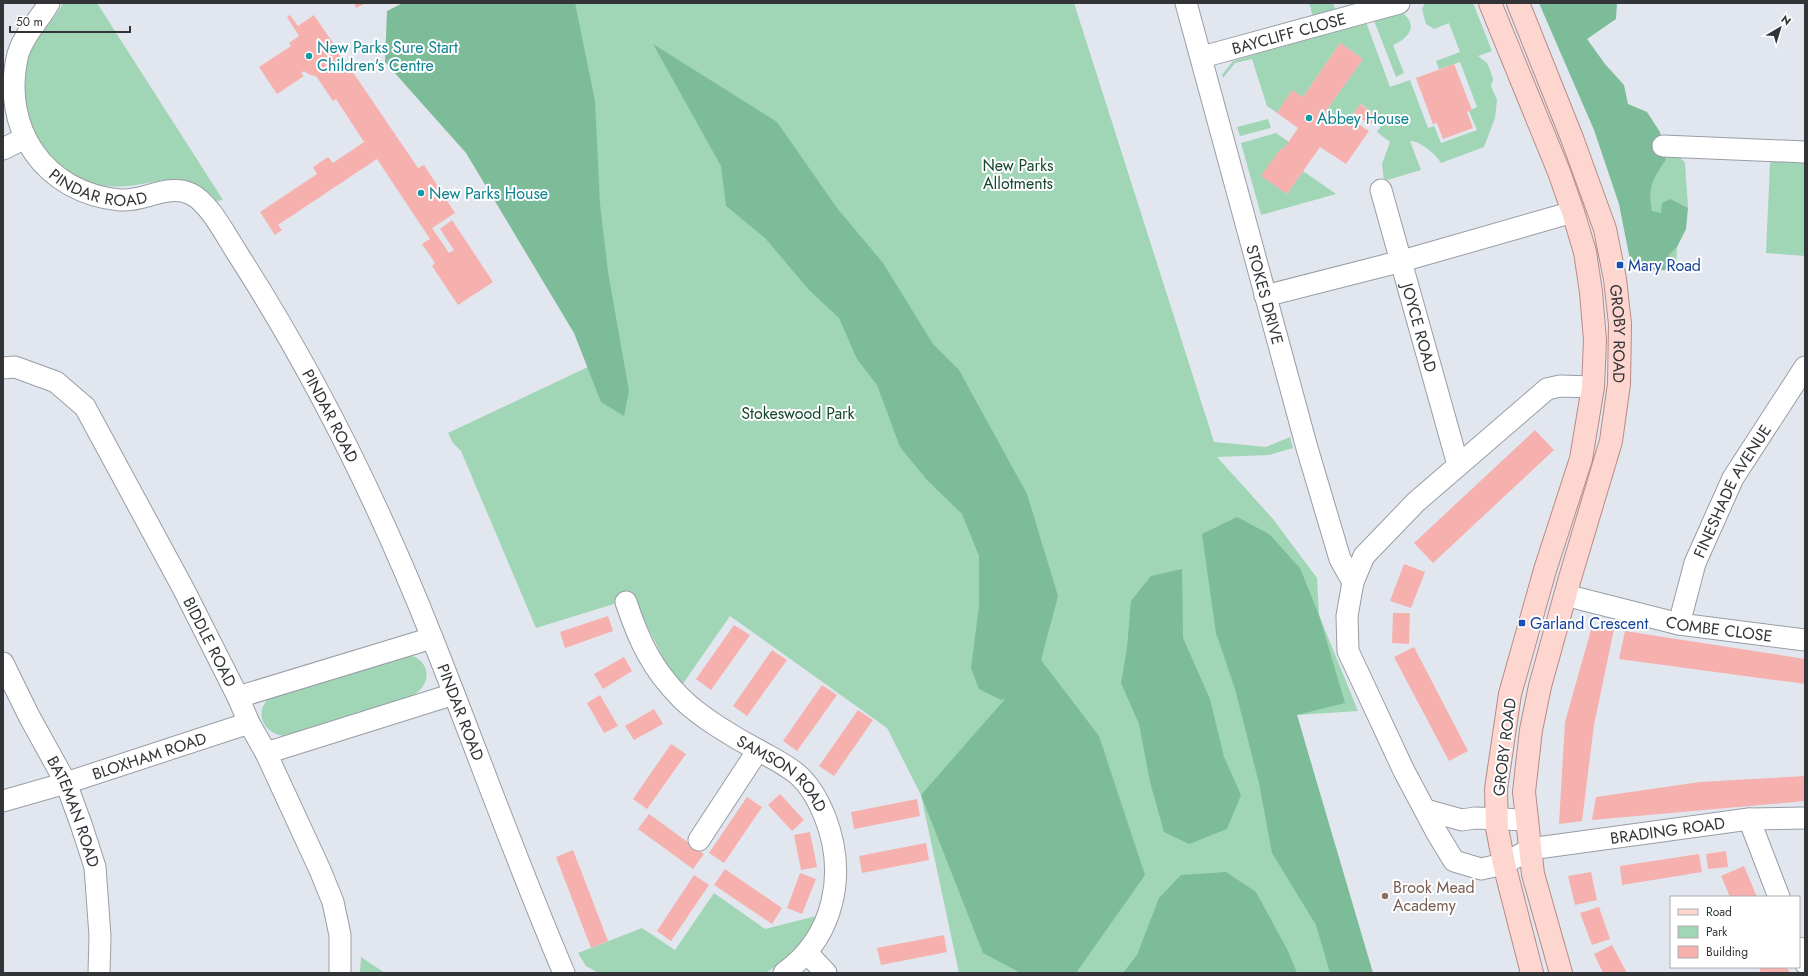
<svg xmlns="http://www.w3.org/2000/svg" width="1808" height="976" font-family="Jost,sans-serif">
  <rect width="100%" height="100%" fill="#e2e7ef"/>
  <!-- green -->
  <g fill="#a0d5b6">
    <path d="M63,3h34l126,197 -6,1c-35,-41 -66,-10 -110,-15 -60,-7 -94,-72 -79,-127 6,-23 25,-36 35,-56z"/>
    <polygon points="573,3 1074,3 1214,442 1266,447 1290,437 1293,448 1269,455 1217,457 1273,519 1317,578 1319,615 1358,711 1297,715 1371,973 959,973 921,795 887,728 730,616 682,685 665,662 635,601 617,603 536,628 461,451 453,443 448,433 590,366"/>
    <polygon points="1309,3 1333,3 1337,14 1314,20"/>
    <path d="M1425,3h48l19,48 -14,5 9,7 3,7 3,9 -2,7 6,14 -2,18 -11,29 -43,16c-4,-8 -22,-23 -31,-22l11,29 -37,11 -2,-17 8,-22 -13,-10 7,-11 -23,-17 -17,21 -19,-13 38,-53 -23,-16 -37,54 -11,-6 -15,22 -10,-7 -15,-47 -17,4 -12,15 -1,-3 11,-14 133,-39 24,65 20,-7 18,48 6,-2 7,17 36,-13 -8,-19 8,-4 -17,-45 -21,7 -3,-8 24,-9 -11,-29 -15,6 -8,-5 -4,-15z"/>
    <path d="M1399,11c21,12 11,27 -6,34l11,28 -8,4 -23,-59z"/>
    <polygon points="1268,119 1271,128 1240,136 1237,127"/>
    <polygon points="1276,133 1289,142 1283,150 1281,148 1262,176 1287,194 1303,171 1336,194 1261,215 1241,143"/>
    <path d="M1665,153l15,4 5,6 3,45 -17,-9 -10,14 -9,-1c-4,-26 -1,-32 14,-52z"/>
    <polygon points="1773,159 1805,160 1805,256 1766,253 1770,163"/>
    <polygon points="1677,247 1676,270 1667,270 1669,255"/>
    <path d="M408,654c23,7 25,30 4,42l-129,40c-22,-4 -29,-26 -12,-40z"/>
    <path d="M714,893l51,36 51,-13c-10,23 -28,45 -51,57l-168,-1 -11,-6 -8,-13 64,-25 33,22z"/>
    <polygon points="361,957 385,973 360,973"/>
  </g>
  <!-- forest -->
  <g fill="#7dbc99">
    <polygon points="403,3 575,3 595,101 600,204 608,272 629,391 624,416 601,402 574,333 466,153 385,62 387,11"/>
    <path d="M1539,3h78l-1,16 -29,20 18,25 19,21 4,19 19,8 13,20 6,28c-14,20 -18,26 -14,51l9,2 1,-10 9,-4 17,9 -2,21 -9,18 -8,8 -2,15h-35l-13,-66 -25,-74z"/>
    <polygon points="653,44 777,122 837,208 883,263 933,344 959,370 1027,494 1058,596 1041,660 1099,736 1145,875 1076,973 1021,973 983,953 921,795 1005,699 1001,700 979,689 971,668 979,606 979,556 962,514 927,480 900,447 877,385 857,359 839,318 809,290 765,238 726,206 721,166"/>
    <polygon points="1237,517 1269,534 1300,568 1319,615 1345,703 1297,715 1373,973 1330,973 1316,925 1272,853 1259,783 1235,689 1216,633 1202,534"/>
    <polygon points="1182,569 1183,638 1210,699 1224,757 1241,795 1227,829 1189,844 1164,832 1150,782 1139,724 1121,683 1127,648 1131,601 1151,576"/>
    <polygon points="1226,872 1256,892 1288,951 1297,973 1123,973 1137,955 1159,898 1181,875"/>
  </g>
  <!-- building -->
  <g fill="#f6b0ae">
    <polygon points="354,3 366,3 356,8"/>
    <polygon points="290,15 298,26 314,15 418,168 424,165 455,213 432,228 449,253 454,250 440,229 452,220 493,282 458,305 432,266 435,263 422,244 430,239 377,159 278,225 282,230 275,235 260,212 317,174 313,167 328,157 333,163 364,142 336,99 333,101 316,76 310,75 304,71 301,73 304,76 277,94 259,67 291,46 289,43 299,36 287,17"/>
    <polygon points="1340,43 1363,59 1325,112 1344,125 1349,118 1369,131 1346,164 1320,147 1287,194 1261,176 1281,148 1283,150 1298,128 1277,113 1292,90 1303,97"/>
    <polygon points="1454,64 1472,110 1467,112 1473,128 1443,139 1437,123 1433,124 1416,78"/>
    <polygon points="1360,104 1377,116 1370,125 1354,113"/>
    <polygon points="1535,430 1554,450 1433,563 1414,543"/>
    <polygon points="1404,564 1425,572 1411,608 1390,601"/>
    <polygon points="1393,613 1410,613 1409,644 1392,643"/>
    <polygon points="608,616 613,631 565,648 560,632"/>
    <polygon points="734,625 750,635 711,690 696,679"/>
    <polygon points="1592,626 1614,629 1594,725 1582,821 1559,824 1565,722"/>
    <polygon points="1625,631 1805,659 1805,684 1619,659"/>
    <polygon points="1414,647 1468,751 1449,761 1394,657"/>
    <polygon points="772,650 787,660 747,716 733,706"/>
    <polygon points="624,657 632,671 603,689 594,674"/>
    <polygon points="822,685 837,695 797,751 783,741"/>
    <polygon points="600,695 618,726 604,733 587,703"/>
    <polygon points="654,709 663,724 634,740 625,726"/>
    <polygon points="858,710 873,720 834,776 819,766"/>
    <polygon points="671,744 686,754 647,809 633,799"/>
    <polygon points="1805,776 1805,801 1592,820 1596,797 1700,782"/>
    <polygon points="780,794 804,820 792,831 768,805"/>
    <polygon points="747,797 762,807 724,863 709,853"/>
    <polygon points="917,799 920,816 854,829 851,812"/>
    <polygon points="649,814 704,854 693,869 638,829"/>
    <polygon points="810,832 817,867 801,870 794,835"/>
    <polygon points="926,843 929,860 862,873 859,856"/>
    <polygon points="573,850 608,941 591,948 556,857"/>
    <polygon points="1726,851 1728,867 1708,869 1706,854"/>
    <polygon points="1699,854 1702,872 1622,885 1620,866"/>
    <polygon points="1744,866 1757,897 1730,897 1721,876"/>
    <polygon points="725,869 782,908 772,924 714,885"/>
    <polygon points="1591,872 1597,900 1575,905 1568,876"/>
    <polygon points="800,873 816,879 802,914 787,908"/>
    <polygon points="694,875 709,885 671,941 657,931"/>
    <polygon points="1599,907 1610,939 1592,945 1580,913"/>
    <polygon points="944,935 947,952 881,965 877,948"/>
    <polygon points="1612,945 1627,973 1603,973 1594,954"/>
    <polygon points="1759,967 1787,967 1790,973 1761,973"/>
  </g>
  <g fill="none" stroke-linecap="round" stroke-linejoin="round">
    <defs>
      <g id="minor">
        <path id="s1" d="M49,3c-10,18 -25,31 -31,51 -18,75 27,139 102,146 24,2 47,-17 71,-6 19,9 36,44 48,62 77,120 141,250 194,384 44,111 84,223 131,333"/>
        <path id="s2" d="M1186,3l121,445 33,111 13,23"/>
        <path id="s3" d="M1202,57l197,-54"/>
        <polyline points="1663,146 1805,152"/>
        <polyline points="3,149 23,139"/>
        <path id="s4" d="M1381,190l77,275"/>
        <polyline points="1265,296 1402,261 1573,212"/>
        <path id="s5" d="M3,368l12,-1 41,15 29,25 98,181 55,109 11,26 17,30 54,117 13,32 7,33v38"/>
        <path id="s6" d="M1593,387l-33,-1 -13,3 -131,113 -52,54 -11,26 -6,34 1,35 56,120 33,62 17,28 27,8 23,-5 26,-15 219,-30 56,-1"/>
        <path id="s7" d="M1565,595l114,29 126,16"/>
        <path id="s8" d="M626,602c13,39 26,67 55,96 19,19 54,40 77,52 14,8 27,14 39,24 12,10 22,28 28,43 22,56 10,119 -41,156"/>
        <path id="s9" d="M1679,624l16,-61 38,-85 72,-111"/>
        <path id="s10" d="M3,663l26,53 37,67 15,41 14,43 5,69 -1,37"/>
        <polyline points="238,697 432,638"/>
        <polyline points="266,753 454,694"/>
        <path id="s11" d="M3,801l63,-18 183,-60"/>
        <polyline points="1426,810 1462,820 1475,818 1527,820"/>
        <polyline points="1749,819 1779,897"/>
        <polyline points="699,840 758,750"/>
        <polyline points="1799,948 1805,963"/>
        <polyline points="807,953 826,973"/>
      </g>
      <g id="major">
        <polyline points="1490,3 1559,172 1573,212 1585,252 1591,292 1595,340 1593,387 1581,459 1545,570 1510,694 1496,789 1497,828 1504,864 1532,973"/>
        <path id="s12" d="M1518,3l54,135 33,91 10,50 5,45 -1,60 -8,57 -41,137 -30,108 -9,44 -7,62 9,82 28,99"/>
      </g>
    </defs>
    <!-- minor casing -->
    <use href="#minor" stroke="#989da5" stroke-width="23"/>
    <!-- major casing -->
    <use href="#major" stroke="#b78b86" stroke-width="24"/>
    <!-- minor -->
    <use href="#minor" stroke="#fff" stroke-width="21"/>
    <!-- major -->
    <use href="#major" stroke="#fed6d0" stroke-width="22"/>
  </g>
  <!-- markers -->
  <g fill="#0f9aa8" stroke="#fff" stroke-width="1.5">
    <circle cx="309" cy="56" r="4"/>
    <circle cx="1309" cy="118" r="4"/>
    <circle cx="421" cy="193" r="4"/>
  </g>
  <g fill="#1a4fb4" stroke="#fff" stroke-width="1.5">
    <rect x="1616" y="261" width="8" height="8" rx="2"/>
    <rect x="1518" y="619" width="8" height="8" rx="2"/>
  </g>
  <circle fill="#8d6e63" stroke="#fff" stroke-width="1.5" cx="1385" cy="896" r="4"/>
  <g text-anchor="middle" stroke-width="4" stroke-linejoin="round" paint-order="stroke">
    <!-- street labels -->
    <g font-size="16" fill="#323437" stroke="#fff">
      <text dy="6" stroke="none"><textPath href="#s3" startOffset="90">BAYCLIFF CLOSE</textPath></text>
      <text dy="6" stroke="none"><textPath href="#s1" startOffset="240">PINDAR ROAD</textPath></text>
      <text dy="6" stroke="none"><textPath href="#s2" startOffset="302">STOKES DRIVE</textPath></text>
      <text dy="6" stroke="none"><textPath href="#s4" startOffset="143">JOYCE ROAD</textPath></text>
      <text dy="6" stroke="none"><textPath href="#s12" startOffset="348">GROBY ROAD</textPath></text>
      <text dy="6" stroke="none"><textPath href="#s1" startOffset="600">PINDAR ROAD</textPath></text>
      <text dy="6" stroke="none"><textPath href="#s9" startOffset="144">FINESHADE AVENUE</textPath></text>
      <text dy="6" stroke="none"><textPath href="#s7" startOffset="158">COMBE CLOSE</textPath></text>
      <text dy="6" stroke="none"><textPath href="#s5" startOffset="360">BIDDLE ROAD</textPath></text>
      <text dy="6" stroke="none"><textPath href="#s1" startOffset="924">PINDAR ROAD</textPath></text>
      <text transform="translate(1504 747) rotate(-83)" y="6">GROBY ROAD</text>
      <text dy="6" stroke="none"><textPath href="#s11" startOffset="153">BLOXHAM ROAD</textPath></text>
      <text dy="6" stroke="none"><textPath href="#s8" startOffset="239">SAMSON ROAD</textPath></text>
      <text dy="6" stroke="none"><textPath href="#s10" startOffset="165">BATEMAN ROAD</textPath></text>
      <text dy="6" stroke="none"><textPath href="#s6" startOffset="848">BRADING ROAD</textPath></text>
    </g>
    <!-- culture labels -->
    <g font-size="16" fill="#0d838f" stroke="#fff" text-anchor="start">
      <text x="317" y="53">New Parks Sure Start<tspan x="317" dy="18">Children's Centre</tspan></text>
      <text x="1317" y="124">Abbey House</text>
      <text x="429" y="199">New Parks House</text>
    </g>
    <!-- park labels -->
    <g font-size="16" fill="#15472f" stroke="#fff">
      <text x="1018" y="171">New Parks<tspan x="1018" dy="18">Allotments</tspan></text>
      <text x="798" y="419">Stokeswood Park</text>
    </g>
    <!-- transit labels -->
    <g font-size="16" fill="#164399" stroke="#fff" text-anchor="start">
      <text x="1628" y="271">Mary Road</text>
      <text x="1530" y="629">Garland Crescent</text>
    </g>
    <!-- education labels -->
    <g font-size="16" fill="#785e54" stroke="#fff" text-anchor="start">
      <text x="1393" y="893">Brook Mead<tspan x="1393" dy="18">Academy</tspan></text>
    </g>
  </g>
  <!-- border -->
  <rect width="1808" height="976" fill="none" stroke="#323437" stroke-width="8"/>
  <!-- legend -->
  <rect x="1670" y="896" width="130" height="72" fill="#ffffff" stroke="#adaeaf"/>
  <rect x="1678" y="909" width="20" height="6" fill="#fed6d0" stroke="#adaeaf"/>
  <text x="1706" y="916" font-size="12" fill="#323437">Road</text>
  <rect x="1678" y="926" width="20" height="12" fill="#a0d5b6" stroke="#adaeaf"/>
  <text x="1706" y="936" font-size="12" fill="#323437">Park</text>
  <rect x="1678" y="946" width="20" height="12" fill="#f6b0ae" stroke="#adaeaf"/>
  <text x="1706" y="956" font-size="12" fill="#323437">Building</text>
  <!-- north arrow -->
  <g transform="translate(1780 28) rotate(38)" stroke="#ffffff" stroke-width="3" paint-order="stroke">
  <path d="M0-3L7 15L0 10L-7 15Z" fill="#323437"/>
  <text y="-6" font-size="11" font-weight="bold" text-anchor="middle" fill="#323437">N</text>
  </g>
  <!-- scale -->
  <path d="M10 26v6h120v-6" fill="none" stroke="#323437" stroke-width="2"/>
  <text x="16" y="26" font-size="12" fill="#323437" stroke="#ffffff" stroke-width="3" paint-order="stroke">50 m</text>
</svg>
